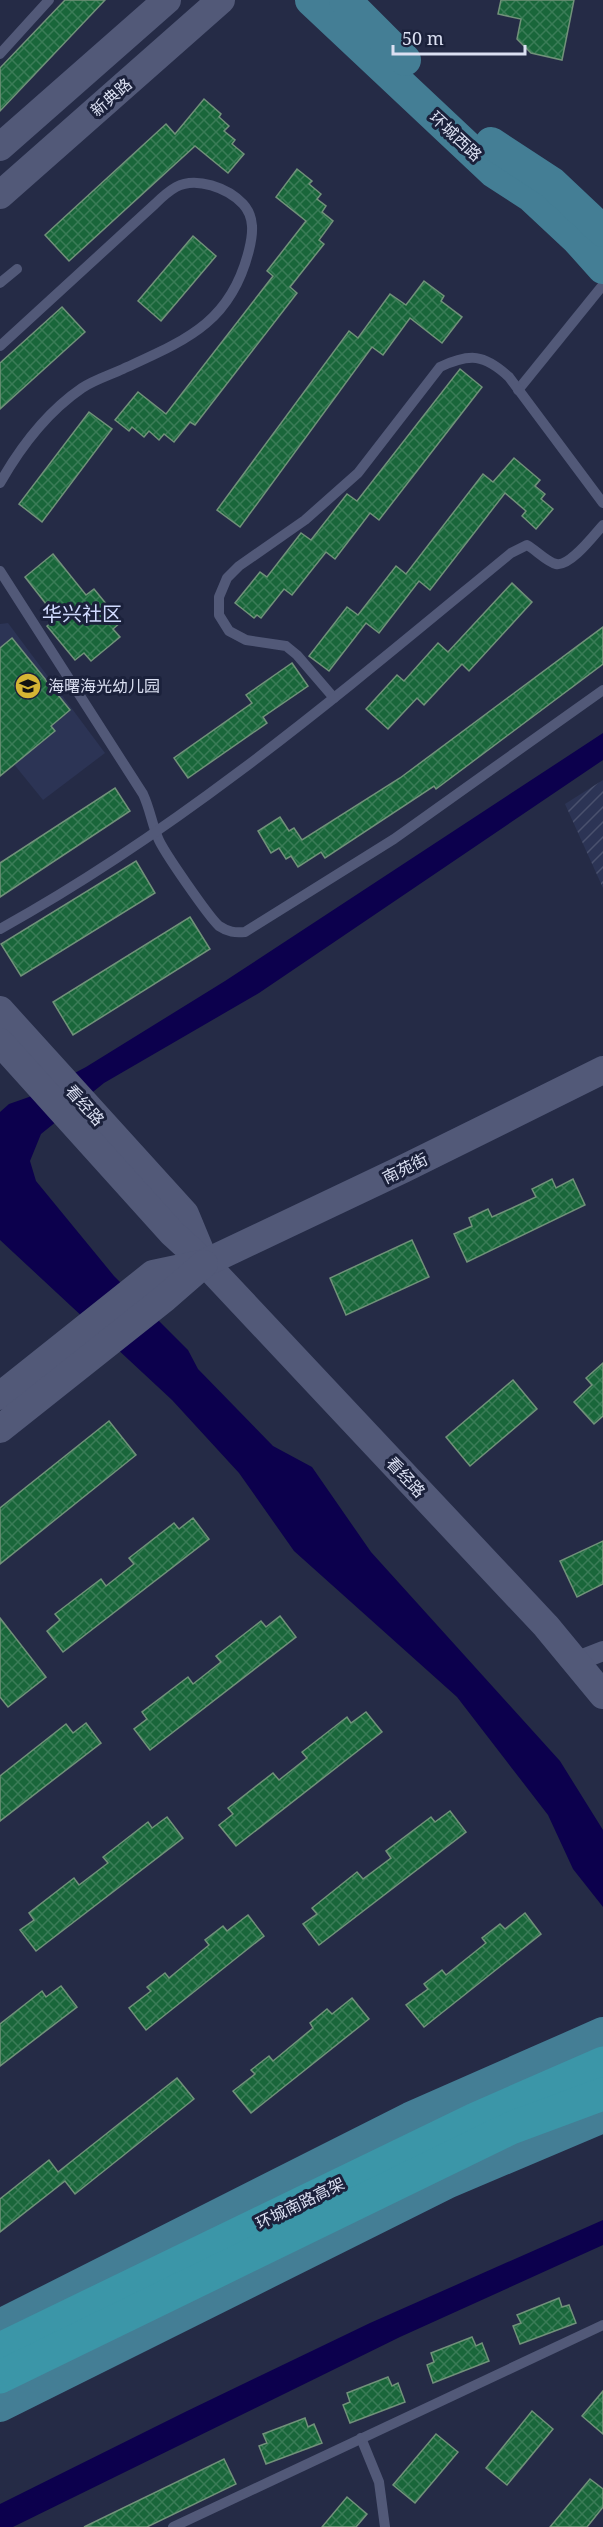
<svg xmlns="http://www.w3.org/2000/svg" width="603" height="2527" font-family="'Noto Serif','Noto Sans SC',serif">
  <defs>
    <pattern id="industrial-furrows" width="10" height="10" patternUnits="userSpaceOnUse" patternTransform="scale(1.5)"><rect width="10" height="10" fill="#2c3455"/><path d="M-1 1l2-2M0 10L10 0M9 11l2-2" fill="none" stroke="#4a516e"/></pattern>
    <pattern id="building-cross-hatch" width="8" height="8" patternUnits="userSpaceOnUse" patternTransform="scale(1.5)"><rect width="8" height="8" fill="#19663a"/><path d="M0 0l8 8M0 8l8-8" fill="none" stroke="#3a7c57"/></pattern>
  </defs>
  <rect width="100%" height="100%" fill="#252b46"/>
  <!-- built -->
  <polygon fill="#2c3455" points="8,623 105,753 43,800 0,747 0,624"/>
  <!-- industrial -->
  <polygon fill="url(#industrial-furrows)" points="603,780 603,888 565,804"/>
  <!-- water -->
  <g fill="#0c004d">
    <polygon points="603,733 603,760 259,993 104,1083 41,1134 30,1161 36,1181 114,1276 188,1350 198,1369 273,1446 312,1467 371,1552 560,1761 603,1830 603,1907 573,1869 548,1815 457,1697 294,1551 239,1473 172,1400 0,1240 0,1112 9,1104 29,1097 86,1067 225,981"/>
    <polygon points="603,2220 603,2245 400,2337 13,2527 0,2527 0,2504 185,2412 370,2323"/>
  </g>
  <!-- building -->
  <g fill="url(#building-cross-hatch)" stroke="#71927a" stroke-width="1.5">
    <polygon points="65,0 105,0 0,111 0,68"/>
    <polygon points="501,0 574,0 562,60 531,53 517,39 521,19 498,14"/>
    <polygon points="204,99 221,114 219,117 229,126 224,131 235,140 232,144 244,154 228,173 195,146 69,261 45,235 166,124 175,134"/>
    <polygon points="297,169 312,181 309,184 321,194 317,199 326,206 322,212 333,221 319,240 324,244 290,287 297,293 195,425 190,422 174,442 164,434 159,440 149,431 144,437 132,427 129,431 115,420 138,392 166,414 273,276 267,271 306,221 276,197"/>
    <polygon points="193,236 216,256 161,321 138,301"/>
    <polygon points="424,281 444,296 441,301 462,317 442,343 410,318 383,355 372,347 240,527 217,510 349,331 358,338 390,294 406,305"/>
    <polygon points="62,307 85,332 0,409 0,363"/>
    <polygon points="460,369 482,387 379,520 370,513 335,559 326,552 292,595 284,589 261,618 257,615 254,618 235,603 260,572 267,577 301,533 311,540 347,494 357,501"/>
    <polygon points="89,412 112,429 42,522 19,504"/>
    <polygon points="514,458 540,480 535,486 545,494 541,499 553,509 536,529 522,516 526,511 505,493 430,590 419,581 379,633 366,623 329,671 309,656 347,607 358,615 396,566 406,574 483,474 493,482"/>
    <polygon points="53,554 86,595 94,589 121,622 113,629 120,637 91,661 84,653 75,660 47,626 57,618 25,577"/>
    <polygon points="512,583 532,602 469,671 462,664 424,705 417,698 388,729 366,709 397,675 404,681 438,643 448,652"/>
    <polygon points="603,627 603,664 436,789 434,786 325,858 321,852 298,867 291,856 286,859 279,848 271,853 258,831 280,817 289,831 294,828 302,840 400,778"/>
    <polygon points="12,638 70,710 51,726 55,731 0,776 0,648"/>
    <polygon points="292,663 308,686 263,717 267,723 188,778 174,758 252,703 246,695"/>
    <polygon points="115,788 130,811 0,897 0,863"/>
    <polygon points="136,861 155,893 21,976 1,944"/>
    <polygon points="190,917 210,949 73,1035 53,1002"/>
    <polygon points="552,1179 556,1188 573,1179 585,1205 467,1262 454,1234 472,1226 469,1218 488,1209 492,1217 510,1209 536,1197 532,1189"/>
    <polygon points="412,1240 429,1277 346,1315 330,1278"/>
    <polygon points="603,1363 603,1416 594,1424 574,1402 592,1385 586,1378"/>
    <polygon points="513,1380 537,1409 470,1466 446,1437"/>
    <polygon points="109,1421 136,1455 0,1564 0,1508"/>
    <polygon points="193,1518 209,1539 63,1652 47,1631 60,1620 55,1614 101,1579 106,1586 134,1564 129,1558 174,1523 179,1529"/>
    <polygon points="603,1541 603,1584 577,1597 560,1561"/>
    <polygon points="280,1616 296,1637 150,1750 134,1729 147,1719 142,1712 188,1677 193,1684 221,1662 216,1656 261,1621 266,1627"/>
    <polygon points="0,1618 46,1677 8,1707 0,1697"/>
    <polygon points="366,1712 382,1732 236,1846 219,1825 233,1814 228,1808 273,1773 279,1780 307,1758 302,1752 347,1717 351,1723"/>
    <polygon points="86,1723 101,1743 0,1821 0,1776 66,1724 73,1733"/>
    <polygon points="450,1811 466,1832 319,1945 303,1924 317,1914 312,1908 357,1872 363,1879 391,1858 386,1851 431,1817 435,1822"/>
    <polygon points="167,1817 183,1838 36,1951 20,1930 34,1920 29,1913 74,1878 79,1885 108,1863 103,1857 148,1822 152,1828"/>
    <polygon points="525,1913 541,1934 424,2027 406,2005 428,1989 424,1984 442,1970 446,1975 486,1943 482,1938 500,1924 505,1929"/>
    <polygon points="248,1915 264,1936 146,2030 129,2008 151,1991 147,1987 165,1973 169,1978 209,1945 205,1940 223,1926 227,1931"/>
    <polygon points="61,1986 77,2007 0,2066 0,2024 42,1991 46,1997"/>
    <polygon points="352,1998 369,2019 251,2113 233,2091 255,2074 251,2070 269,2056 273,2061 313,2028 310,2023 327,2009 332,2014"/>
    <polygon points="177,2078 194,2099 75,2194 65,2181 0,2232 0,2199 49,2160 58,2172"/>
    <polygon points="559,2298 562,2307 569,2305 576,2323 520,2344 513,2326 521,2323 517,2315"/>
    <polygon points="472,2337 476,2346 482,2343 489,2361 433,2383 427,2365 434,2362 431,2353"/>
    <polygon points="388,2377 392,2386 398,2383 405,2402 350,2423 343,2405 350,2402 347,2393"/>
    <polygon points="603,2391 603,2434 582,2416"/>
    <polygon points="532,2411 553,2429 507,2485 486,2468"/>
    <polygon points="305,2418 308,2427 314,2424 322,2443 266,2464 259,2446 267,2443 263,2434"/>
    <polygon points="436,2434 458,2452 415,2503 393,2485"/>
    <polygon points="224,2459 236,2484 147,2527 84,2527"/>
    <polygon points="590,2479 603,2489 603,2507 587,2527 550,2527"/>
    <polygon points="347,2497 367,2514 356,2527 322,2527"/>
  </g>
  <g fill="none" stroke-linecap="round" stroke-linejoin="round">
    <!-- lane -->
    <g stroke="#525978" stroke-width="10">
      <polyline points="0,54 49,0"/>
      <polyline points="0,283 17,269"/>
      <path d="M0,346l155,-142c6,-6 14,-13 21,-17 20,-11 52,1 67,17 12,13 10,30 6,46 -18,73 -63,90 -126,119 -13,6 -29,11 -41,19 -35,24 -61,58 -82,95"/>
      <polyline points="518,390 603,285"/>
      <path d="M0,571l143,223c7,15 9,30 15,44 5,13 51,79 61,88 9,6 16,7 26,6l149,-93 209,-149"/>
      <path d="M334,698l-37,-43 -11,-9 -40,-6 -17,-9 -10,-16v-18l8,-19 12,-12 66,-46 53,-47 82,-106c30,-14 44,-13 69,10l94,126"/>
      <path d="M0,929c185,-102 348,-242 511,-376l16,-8c9,5 20,17 29,19 14,3 38,-29 47,-39"/>
      <polyline points="361,2438 379,2482 385,2527"/>
      <polyline points="173,2527 603,2325"/>
    </g>
    <!-- street -->
    <polyline stroke="#525978" stroke-width="20" points="575,1662 603,1651"/>
    <!-- secondary -->
    <g stroke="#525978" stroke-width="28">
      <polyline points="0,147 167,0"/>
      <polyline points="0,195 221,0"/>
      <polyline points="0,1010 185,1214 202,1255"/>
      <polyline points="0,1042 172,1233 205,1263 546,1626 603,1695"/>
      <polyline points="0,1396 153,1274 205,1263 403,1169 603,1070"/>
      <polyline points="0,1429 165,1298 204,1264"/>
    </g>
    <!-- primary -->
    <g stroke="#447e95" stroke-width="32">
      <polyline points="311,0 494,172 531,196 577,239 603,268"/>
      <polyline points="345,0 405,60"/>
      <polyline points="491,143 552,183 603,231"/>
      <polyline points="0,2325 410,2118 603,2033"/>
      <polyline points="0,2406 449,2182 603,2117"/>
    </g>
    <!-- highway -->
    <g stroke="#3b96a8" stroke-width="33">
      <polyline points="0,2349 475,2119 603,2063"/>
      <polyline points="0,2377 511,2128 603,2094"/>
    </g>
  </g>
  <!-- icons -->
  <defs>
    <symbol id="school-disc" viewBox="-11 -11 22 22"><circle r="9.5" fill="#d6b534" stroke="#1b213b"/><path d="M0-5L7-2L0 1L-7-2ZM-4 1L0 2.5L4 1V4Q0 6-4 4Z" fill="#111"/></symbol>
  </defs>
  <g fill-rule="evenodd">
    <use href="#school-disc" x="13" y="671" width="30" height="30"/>
  </g>
  <g text-anchor="middle" stroke-width="6" stroke-linejoin="round" paint-order="stroke">
    <!-- street labels -->
    <g font-size="16" fill="#dbe0f2" stroke="#1b213b">
      <text transform="translate(111 97) rotate(-41)" y="6">新典路</text>
      <text transform="translate(456 136) rotate(43)" y="6">环城西路</text>
      <text transform="translate(85 1105) rotate(48)" y="6">看经路</text>
      <text transform="translate(405 1168) rotate(-26)" y="6">南苑街</text>
      <text transform="translate(406 1477) rotate(47)" y="6">看经路</text>
      <text transform="translate(300 2203) rotate(-26)" y="6">环城南路高架</text>
    </g>
    <!-- poi labels -->
    <g font-size="16" fill="#dbe0f2" stroke="#1b213b" text-anchor="start">
      <text x="48" y="692">海曙海光幼儿园</text>
    </g>
    <!-- quarter labels -->
    <g font-size="20" fill="#d0dafe" stroke="#1b213b">
      <text x="82" y="621">华兴社区</text>
    </g>
  </g>
  <!-- scale -->
  <path d="M393 45v9h132v-9" fill="none" stroke="#dbe0f2" stroke-width="3"/>
  <text x="402" y="45" font-size="18" fill="#dbe0f2" stroke="#1b213b" stroke-width="4.5" paint-order="stroke">50 m</text>
</svg>
